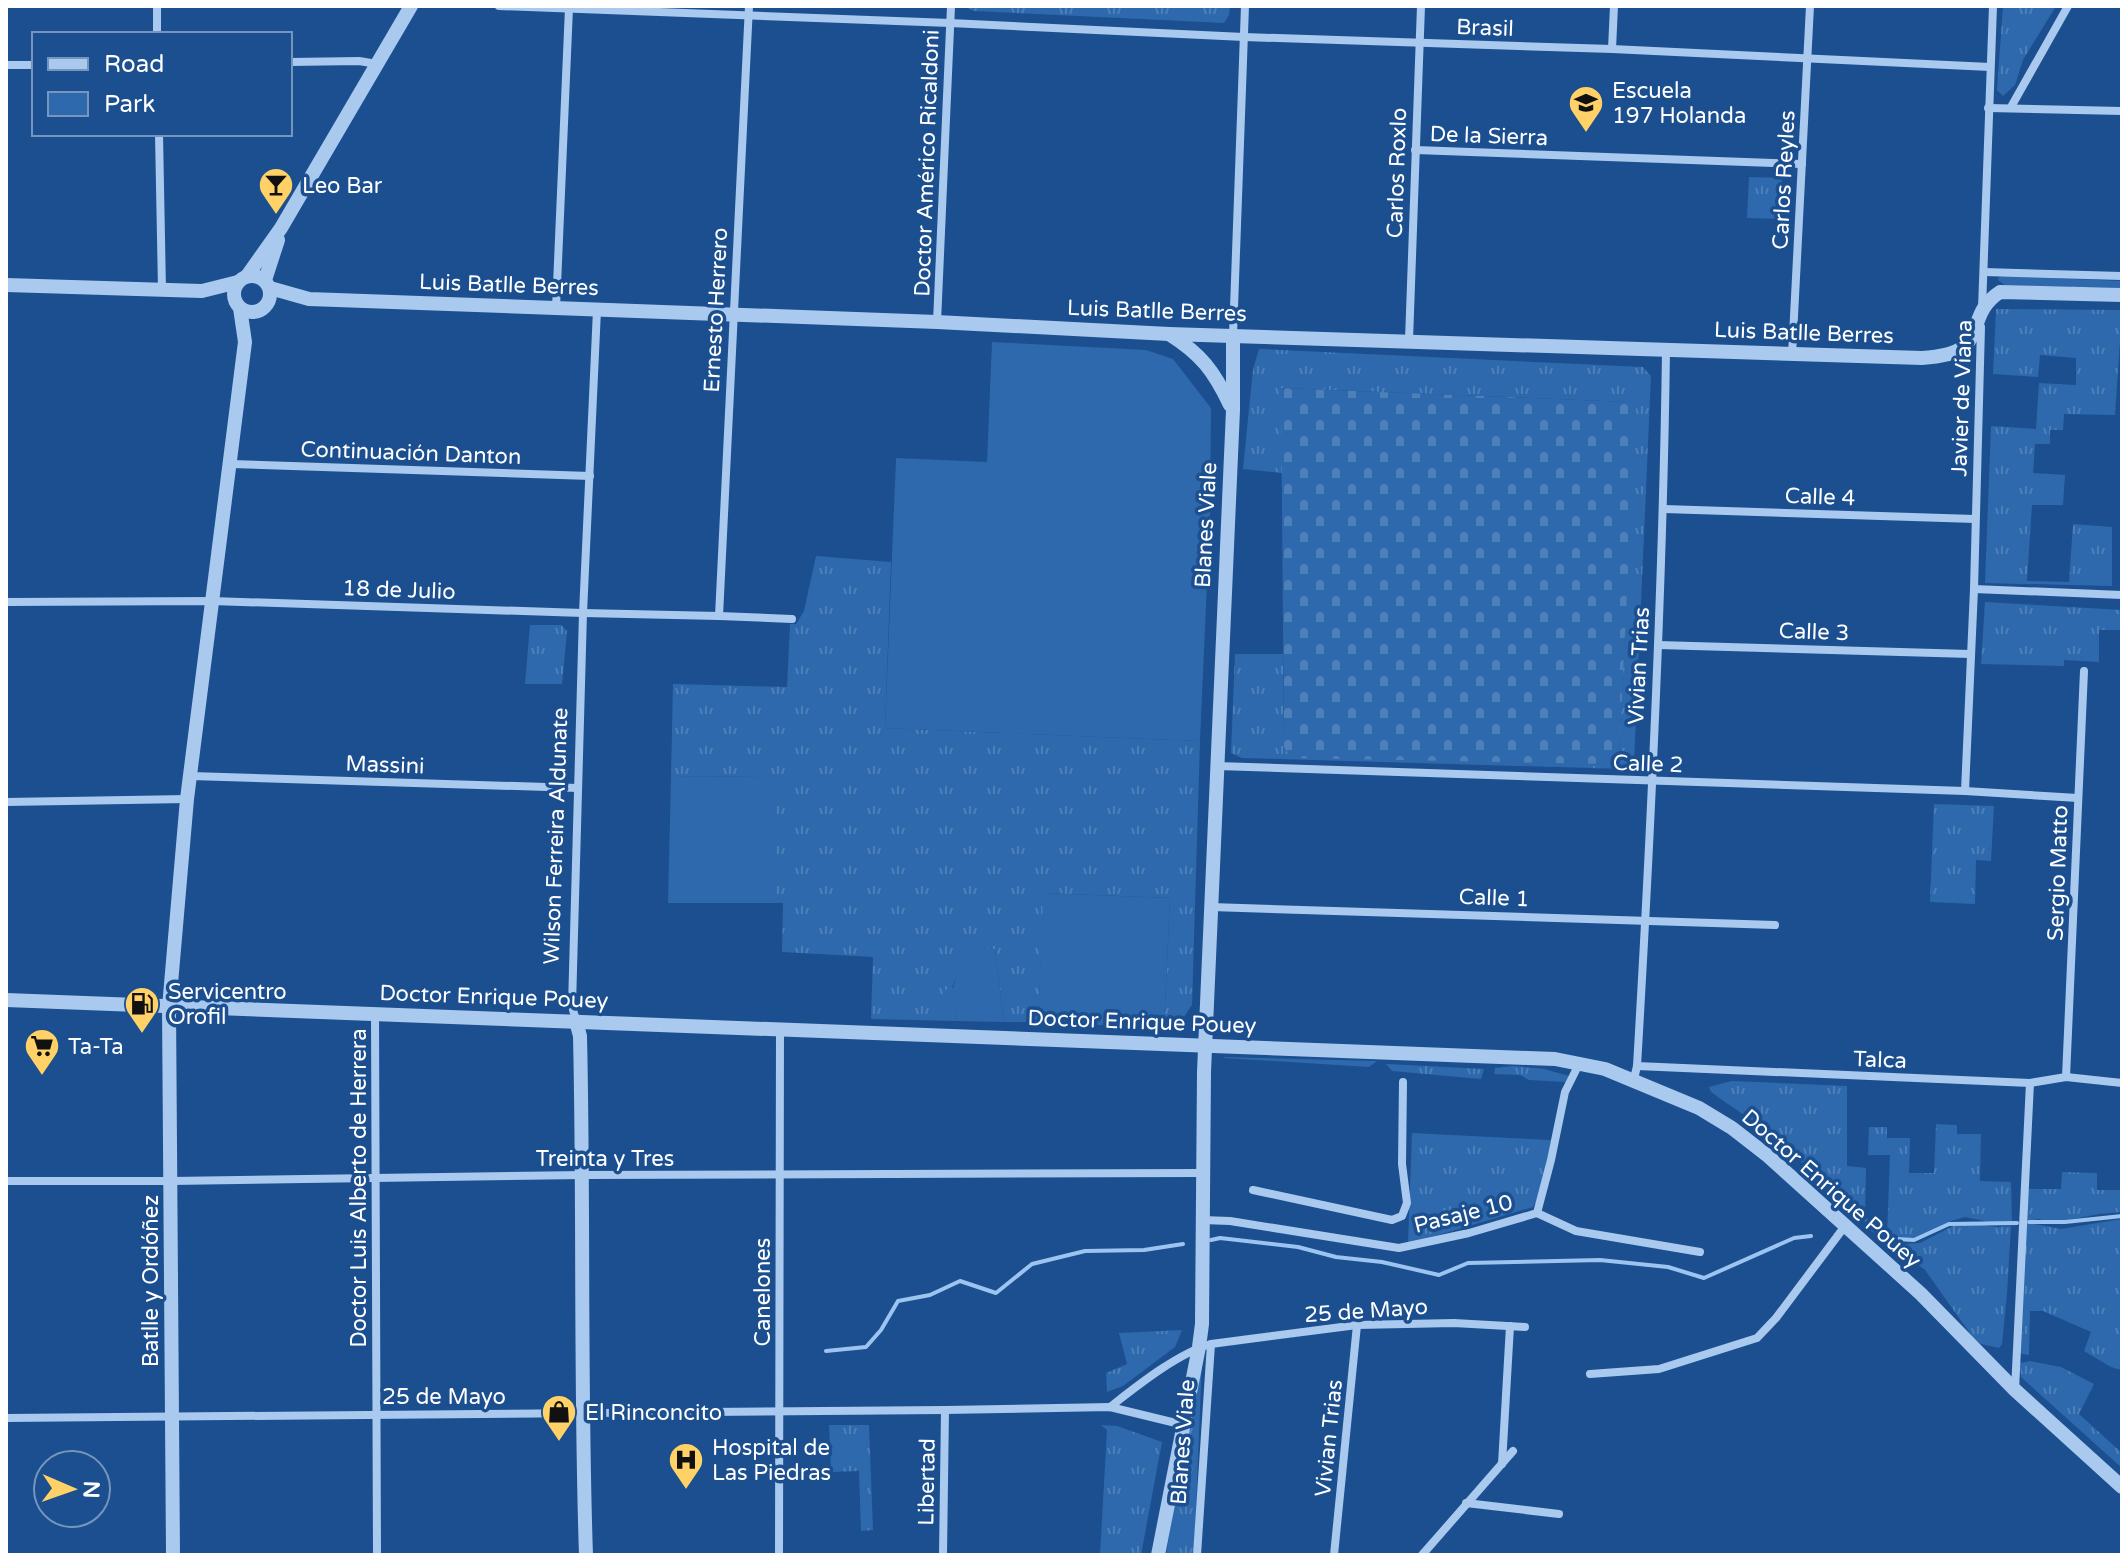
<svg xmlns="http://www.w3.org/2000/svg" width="2128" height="1561" font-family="'Varela Round',sans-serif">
  <defs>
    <pattern id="grass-tufts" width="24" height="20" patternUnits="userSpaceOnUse" patternTransform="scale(2)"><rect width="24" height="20" fill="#2e69ad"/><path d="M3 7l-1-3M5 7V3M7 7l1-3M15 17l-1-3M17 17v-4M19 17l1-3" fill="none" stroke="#4d80b9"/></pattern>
    <pattern id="cemetery-stones" width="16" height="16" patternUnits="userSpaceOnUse" patternTransform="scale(2)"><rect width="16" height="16" fill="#2e69ad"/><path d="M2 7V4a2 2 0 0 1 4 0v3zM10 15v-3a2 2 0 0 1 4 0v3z" fill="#4d80b9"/></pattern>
  </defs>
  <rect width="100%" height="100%" fill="#1b4f8f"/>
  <!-- grass -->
  <g fill="url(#grass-tufts)">
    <polygon points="964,6 1230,6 1229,15 1224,23 974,11"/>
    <polygon points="2003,6 2056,6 2023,60 2015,85 2003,96 1997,90"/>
    <polygon points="1749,177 1782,178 1781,219 1747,218"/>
    <polygon points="2005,276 2122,281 2122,288 2005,285 1998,280 1999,277"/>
    <polygon points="1996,309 2122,310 2115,415 2064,414 2063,430 2050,430 2050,444 2035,444 2033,473 2065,475 2063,505 2032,505 2027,581 2069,582 2073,524 2112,527 2112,586 1985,583 1991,426 2036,429 2039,383 2076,385 2076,358 2040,355 2038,377 1993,374"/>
    <polygon points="1259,349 1643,367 1651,376 1634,762 1624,769 1242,758 1231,753 1235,654 1283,654 1284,747 1610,764 1619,757 1635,405 1630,402 1282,388 1282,473 1243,469 1253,369"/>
    <polygon points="816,556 891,562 885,728 1200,741 1192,1005 1181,1021 1164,1028 1170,898 1044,893 1038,1022 1004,1022 995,950 950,961 959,970 952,988 956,1021 871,1019 873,957 782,952 783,903 775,903 775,777 671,776 673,684 787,687 790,624 796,624 804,611"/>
    <polygon points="1985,602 2122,610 2122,630 2099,630 2099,662 2064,660 2064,666 1981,664"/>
    <polygon points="530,625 561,625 567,631 562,684 525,684"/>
    <polygon points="1934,804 1994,806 1991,861 1976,860 1975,904 1930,902"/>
    <polygon points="1223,1057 1377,1061 1369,1067 1225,1058"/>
    <polygon points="1386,1064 1484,1069 1481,1079 1392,1071"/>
    <polygon points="1513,1066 1544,1069 1569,1076 1565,1082 1529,1080 1520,1075 1494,1074 1495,1068"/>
    <polygon points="1732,1081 1847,1086 1847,1166 1866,1168 1865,1217 1887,1235 1890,1155 1868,1155 1869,1127 1887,1127 1887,1138 1910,1138 1909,1173 1934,1173 1936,1124 1957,1125 1957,1134 1981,1134 1980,1181 2011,1182 2012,1222 1999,1224 1965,1217 1951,1221 1921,1237 1910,1239 1872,1232 1855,1208 1756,1123 1725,1102 1711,1092 1709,1087"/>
    <polygon points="1412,1133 1551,1140 1543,1188 1533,1207 1408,1244"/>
    <polygon points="2062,1172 2097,1173 2097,1190 2122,1190 2122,1212 2099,1214 2053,1223 2039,1219 2024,1221 2025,1189 2061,1189"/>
    <polygon points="2122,1219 2122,1370 2111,1367 2084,1351 2091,1332 2043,1311 2030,1311 2029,1355 2018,1353 2025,1224 2030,1223 2061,1229"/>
    <polygon points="1968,1223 1997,1227 2011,1226 2007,1294 2002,1344 1999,1348 1981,1344 1974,1339 1925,1270 1888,1242 1889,1239 1904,1244 1920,1243 1953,1226"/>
    <polygon points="1182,1330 1175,1347 1123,1386 1107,1392 1106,1373 1127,1364 1119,1333"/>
    <polygon points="1202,1360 1194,1555 1166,1555 1197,1370"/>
    <polygon points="2030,1361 2061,1367 2094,1384 2079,1414 2122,1453 2122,1468 2021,1377 2020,1363"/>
    <polygon points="829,1425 869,1425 873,1530 861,1531 859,1471 831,1472"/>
    <polygon points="1101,1425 1117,1426 1162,1442 1141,1555 1100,1555 1107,1430"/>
  </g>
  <!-- cemetery -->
  <polygon fill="url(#cemetery-stones)" points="1281,388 1630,402 1636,405 1619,758 1610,764 1292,758 1284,747"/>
  <!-- park -->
  <g fill="#2e69ad">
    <polygon points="992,342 1146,350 1173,359 1211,408 1210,515 1200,741 885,728 896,458 987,462"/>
    <polygon points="671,776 775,777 775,903 668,903"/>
    <polygon points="1043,893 1170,898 1164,1028 1038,1022"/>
    <polygon points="965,946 995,949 1004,1022 956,1021 955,1012 944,1011 944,990 953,988 958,970 950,961"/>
  </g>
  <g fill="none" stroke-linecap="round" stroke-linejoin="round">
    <!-- stream -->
    <g stroke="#9cc4f0" stroke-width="4">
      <polyline points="2029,1222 2065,1222 2122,1216"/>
      <polyline points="1879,1238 1914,1240 1949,1224 2017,1223"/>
      <polyline points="1211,1240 1220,1238 1298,1247 1336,1257 1382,1262 1439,1275 1468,1263 1600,1260 1668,1267 1704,1278 1794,1238 1811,1236"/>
      <polyline points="826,1351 866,1347 881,1330 898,1301 930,1295 960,1281 996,1293 1032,1264 1085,1251 1144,1250 1183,1244"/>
    </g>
    <!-- minor -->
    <g stroke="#a9c9ee" stroke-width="8">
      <polyline points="157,6 157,34"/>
      <polyline points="499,6 950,23 1244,37 1612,49 1990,67"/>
      <polyline points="1612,49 1614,6"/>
      <polyline points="290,62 359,61 377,64"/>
      <polyline points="6,65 34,65"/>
      <polyline points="2011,107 2068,6"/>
      <polyline points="1988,108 2122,111"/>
      <polyline points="159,134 162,290"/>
      <polyline points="1415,150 1802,164"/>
      <polyline points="1984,272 2122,276"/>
      <polyline points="556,308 569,8"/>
      <polyline points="1982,309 1993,6"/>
      <polyline points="937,322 951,6"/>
      <polyline points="1233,335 1245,6"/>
      <polyline points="1409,340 1421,6"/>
      <polyline points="1792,355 1810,6"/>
      <polyline points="231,464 590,476"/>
      <polyline points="1664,509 1975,519"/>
      <polyline points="1974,589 2122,595"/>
      <polyline points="6,602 212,601 583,613 719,616 792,619"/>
      <polyline points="719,616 749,6"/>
      <polyline points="1658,645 1970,654"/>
      <polyline points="1217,766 1965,791 2078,798"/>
      <polyline points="191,776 578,788"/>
      <polyline points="1965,791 1974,589 1981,327"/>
      <polyline points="6,802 187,799"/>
      <polyline points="1211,907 1775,925"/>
      <polyline points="375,1014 377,1555"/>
      <polyline points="576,1021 572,1006 583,613 597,310"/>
      <polyline points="1637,1066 2030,1083 2066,1077 2122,1083"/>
      <polyline points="2066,1077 2084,671"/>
      <path d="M1634,1079l3,-13c14,-238 26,-477 29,-716"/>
      <polyline points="6,1181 171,1181 583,1175 1204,1173"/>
      <polyline points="1253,1190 1392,1220 1402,1216 1407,1203 1402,1164 1403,1082"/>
      <polyline points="1537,1213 1551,1160 1565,1092 1579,1064"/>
      <polyline points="1202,1220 1230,1221 1399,1248 1469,1233 1537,1213 1576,1231 1700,1252"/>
      <polyline points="1211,1344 1357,1325 1454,1323 1525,1327"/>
      <polyline points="1590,1374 1659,1369 1757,1338 1776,1318 1845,1226"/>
      <polyline points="2015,1390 2030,1083"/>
      <path d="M1110,1407c27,-21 68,-54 101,-63l-14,211"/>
      <polyline points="6,1418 945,1410 1110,1407 1184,1425"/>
      <polyline points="1502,1464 1510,1326"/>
      <polyline points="1466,1503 1559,1514"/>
      <polyline points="779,1555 780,1029"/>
      <polyline points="943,1555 945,1410"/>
      <polyline points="1334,1555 1357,1325"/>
      <polyline points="1422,1555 1513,1451"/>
    </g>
    <!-- tertiary -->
    <g stroke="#a9c9ee" stroke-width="14">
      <polyline points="247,276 281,228 411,6"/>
      <circle cx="252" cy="294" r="18"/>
      <polyline points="265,280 278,240"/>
      <polyline points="6,285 202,291 238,282"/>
      <path d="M270,288l39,11 628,23 232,12 753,24c73,-4 38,-40 78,-66l122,3"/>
      <path d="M1169,334c32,20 45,37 61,71"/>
      <polyline points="6,1000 1528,1058 1555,1059 1605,1069 1699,1108 1732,1128 1768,1156 1921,1294 2015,1390 2122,1487"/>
      <path d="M576,1021l4,15c4,173 0,346 6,519"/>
      <polyline points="173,1555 169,1007 187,799 245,342 240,308"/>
      <polyline points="1158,1555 1199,1347 1202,1324 1204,1072 1233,410 1233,335"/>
    </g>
  </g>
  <!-- icons -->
  <defs>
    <symbol id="school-pin" viewBox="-11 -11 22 30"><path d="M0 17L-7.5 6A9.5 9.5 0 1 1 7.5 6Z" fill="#ffd166" stroke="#1b4f8f"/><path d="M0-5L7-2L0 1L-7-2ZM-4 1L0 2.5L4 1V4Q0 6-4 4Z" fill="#111"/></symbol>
    <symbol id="bar-pin" viewBox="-11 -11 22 30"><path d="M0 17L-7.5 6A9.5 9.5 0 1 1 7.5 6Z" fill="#ffd166" stroke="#1b4f8f"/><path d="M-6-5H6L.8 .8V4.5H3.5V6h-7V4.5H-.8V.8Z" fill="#111"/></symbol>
    <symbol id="fuel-pin" viewBox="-11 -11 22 30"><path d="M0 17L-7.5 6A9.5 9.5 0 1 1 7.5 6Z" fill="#ffd166" stroke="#1b4f8f"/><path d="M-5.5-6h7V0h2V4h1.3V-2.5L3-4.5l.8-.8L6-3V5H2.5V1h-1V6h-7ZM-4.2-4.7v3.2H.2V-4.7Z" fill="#111"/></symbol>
    <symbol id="supermarket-pin" viewBox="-11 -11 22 30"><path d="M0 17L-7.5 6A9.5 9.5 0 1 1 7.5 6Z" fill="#ffd166" stroke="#1b4f8f"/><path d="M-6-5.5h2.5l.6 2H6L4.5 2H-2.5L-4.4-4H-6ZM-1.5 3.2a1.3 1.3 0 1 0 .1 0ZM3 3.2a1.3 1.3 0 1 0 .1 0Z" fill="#111"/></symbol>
    <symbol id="shop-pin" viewBox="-11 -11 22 30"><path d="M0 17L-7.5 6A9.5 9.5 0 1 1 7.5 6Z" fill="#ffd166" stroke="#1b4f8f"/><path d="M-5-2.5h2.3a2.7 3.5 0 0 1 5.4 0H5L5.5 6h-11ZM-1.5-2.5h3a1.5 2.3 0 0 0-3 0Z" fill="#111"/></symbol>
    <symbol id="hospital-pin" viewBox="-11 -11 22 30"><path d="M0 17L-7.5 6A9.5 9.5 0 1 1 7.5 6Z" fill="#ffd166" stroke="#1b4f8f"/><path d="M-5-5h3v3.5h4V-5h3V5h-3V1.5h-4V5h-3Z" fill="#111"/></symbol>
  </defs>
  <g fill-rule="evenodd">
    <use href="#school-pin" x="1566" y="83" width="40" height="54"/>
    <use href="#bar-pin" x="256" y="165" width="40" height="54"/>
    <use href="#fuel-pin" x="122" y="984" width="40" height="54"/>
    <use href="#supermarket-pin" x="22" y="1026" width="40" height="54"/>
    <use href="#shop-pin" x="539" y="1392" width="40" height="54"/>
    <use href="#hospital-pin" x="666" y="1440" width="40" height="54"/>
  </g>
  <g text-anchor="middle" stroke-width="7" stroke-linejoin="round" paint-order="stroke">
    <!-- street labels -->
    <g font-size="22" fill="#fff" stroke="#1b4f8f">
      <text transform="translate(1485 27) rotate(2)" y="8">Brasil</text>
      <text transform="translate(1489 135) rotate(2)" y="8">De la Sierra</text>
      <text transform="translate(926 163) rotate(-88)" y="8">Doctor Américo Ricaldoni</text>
      <text transform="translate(1396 173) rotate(-88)" y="8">Carlos Roxlo</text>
      <text transform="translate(1783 180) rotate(-87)" y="8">Carlos Reyles</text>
      <text transform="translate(509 284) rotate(2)" y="8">Luis Batlle Berres</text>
      <text transform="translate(715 310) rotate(-87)" y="8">Ernesto Herrero</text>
      <text transform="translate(1157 310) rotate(2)" y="8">Luis Batlle Berres</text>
      <text transform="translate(1804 332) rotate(2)" y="8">Luis Batlle Berres</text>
      <text transform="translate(1961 398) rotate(-88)" y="8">Javier de Viana</text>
      <text transform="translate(411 452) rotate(2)" y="8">Continuación Danton</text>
      <text transform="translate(1820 496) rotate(2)" y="8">Calle 4</text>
      <text transform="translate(1205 525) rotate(-87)" y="8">Blanes Viale</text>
      <text transform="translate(399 589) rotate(2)" y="8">18 de Julio</text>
      <text transform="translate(1814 631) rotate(2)" y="8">Calle 3</text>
      <text transform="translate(1638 666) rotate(-87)" y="8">Vivian Trias</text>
      <text transform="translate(1648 763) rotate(2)" y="8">Calle 2</text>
      <text transform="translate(385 764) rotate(2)" y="8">Massini</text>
      <text transform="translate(555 836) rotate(-88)" y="8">Wilson Ferreira Aldunate</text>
      <text transform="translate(2057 873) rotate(-88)" y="8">Sergio Matto</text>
      <text transform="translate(1494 897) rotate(2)" y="8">Calle 1</text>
      <text transform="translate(494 996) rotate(2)" y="8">Doctor Enrique Pouey</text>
      <text transform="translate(1142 1021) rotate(2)" y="8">Doctor Enrique Pouey</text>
      <text transform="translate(1880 1059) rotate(2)" y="8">Talca</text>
      <text x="605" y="1166">Treinta y Tres</text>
      <text transform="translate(358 1188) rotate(-90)" y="8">Doctor Luis Alberto de Herrera</text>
      <text transform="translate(1832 1188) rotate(41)" y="8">Doctor Enrique Pouey</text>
      <text transform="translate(1463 1213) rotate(-14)" y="8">Pasaje 10</text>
      <text transform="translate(150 1281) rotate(-90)" y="8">Batlle y Ordóñez</text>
      <text transform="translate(762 1292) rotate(-90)" y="8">Canelones</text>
      <text transform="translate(1366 1310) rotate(-4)" y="8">25 de Mayo</text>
      <text x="444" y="1404">25 de Mayo</text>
      <text transform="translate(1328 1438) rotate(-84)" y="8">Vivian Trias</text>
      <text transform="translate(1182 1442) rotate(-86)" y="8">Blanes Viale</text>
      <text transform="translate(926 1482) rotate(-89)" y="8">Libertad</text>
    </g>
    <!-- poi labels -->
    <g font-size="22" fill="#fff" stroke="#1b4f8f" text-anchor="start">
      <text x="1612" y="98">Escuela<tspan x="1612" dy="25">197 Holanda</tspan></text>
      <text x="302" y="193">Leo Bar</text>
      <text x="168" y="999">Servicentro<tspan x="168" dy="25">Orofil</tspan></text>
      <text x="68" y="1054">Ta-Ta</text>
      <text x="585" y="1420">El Rinconcito</text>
      <text x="712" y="1455">Hospital de<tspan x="712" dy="25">Las Piedras</tspan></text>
    </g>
  </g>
  <!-- border -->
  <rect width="2128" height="1561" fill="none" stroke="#ffffff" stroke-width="16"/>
  <!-- legend -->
  <rect x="32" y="32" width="260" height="104" fill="#1b4f8f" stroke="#7695bc" stroke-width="2"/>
  <rect x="48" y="58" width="40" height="12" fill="#a9c9ee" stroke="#7695bc" stroke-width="2"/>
  <text x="104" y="72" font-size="24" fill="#ffffff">Road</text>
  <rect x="48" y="92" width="40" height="24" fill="#2e69ad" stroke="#7695bc" stroke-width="2"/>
  <text x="104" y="112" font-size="24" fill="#ffffff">Park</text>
  <!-- north arrow -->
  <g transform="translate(72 1489) rotate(92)"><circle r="38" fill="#1b4f8f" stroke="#7695bc" stroke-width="2"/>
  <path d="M0-6L14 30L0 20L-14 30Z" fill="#ffd166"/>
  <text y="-12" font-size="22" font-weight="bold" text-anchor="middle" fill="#ffffff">N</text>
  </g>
</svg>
